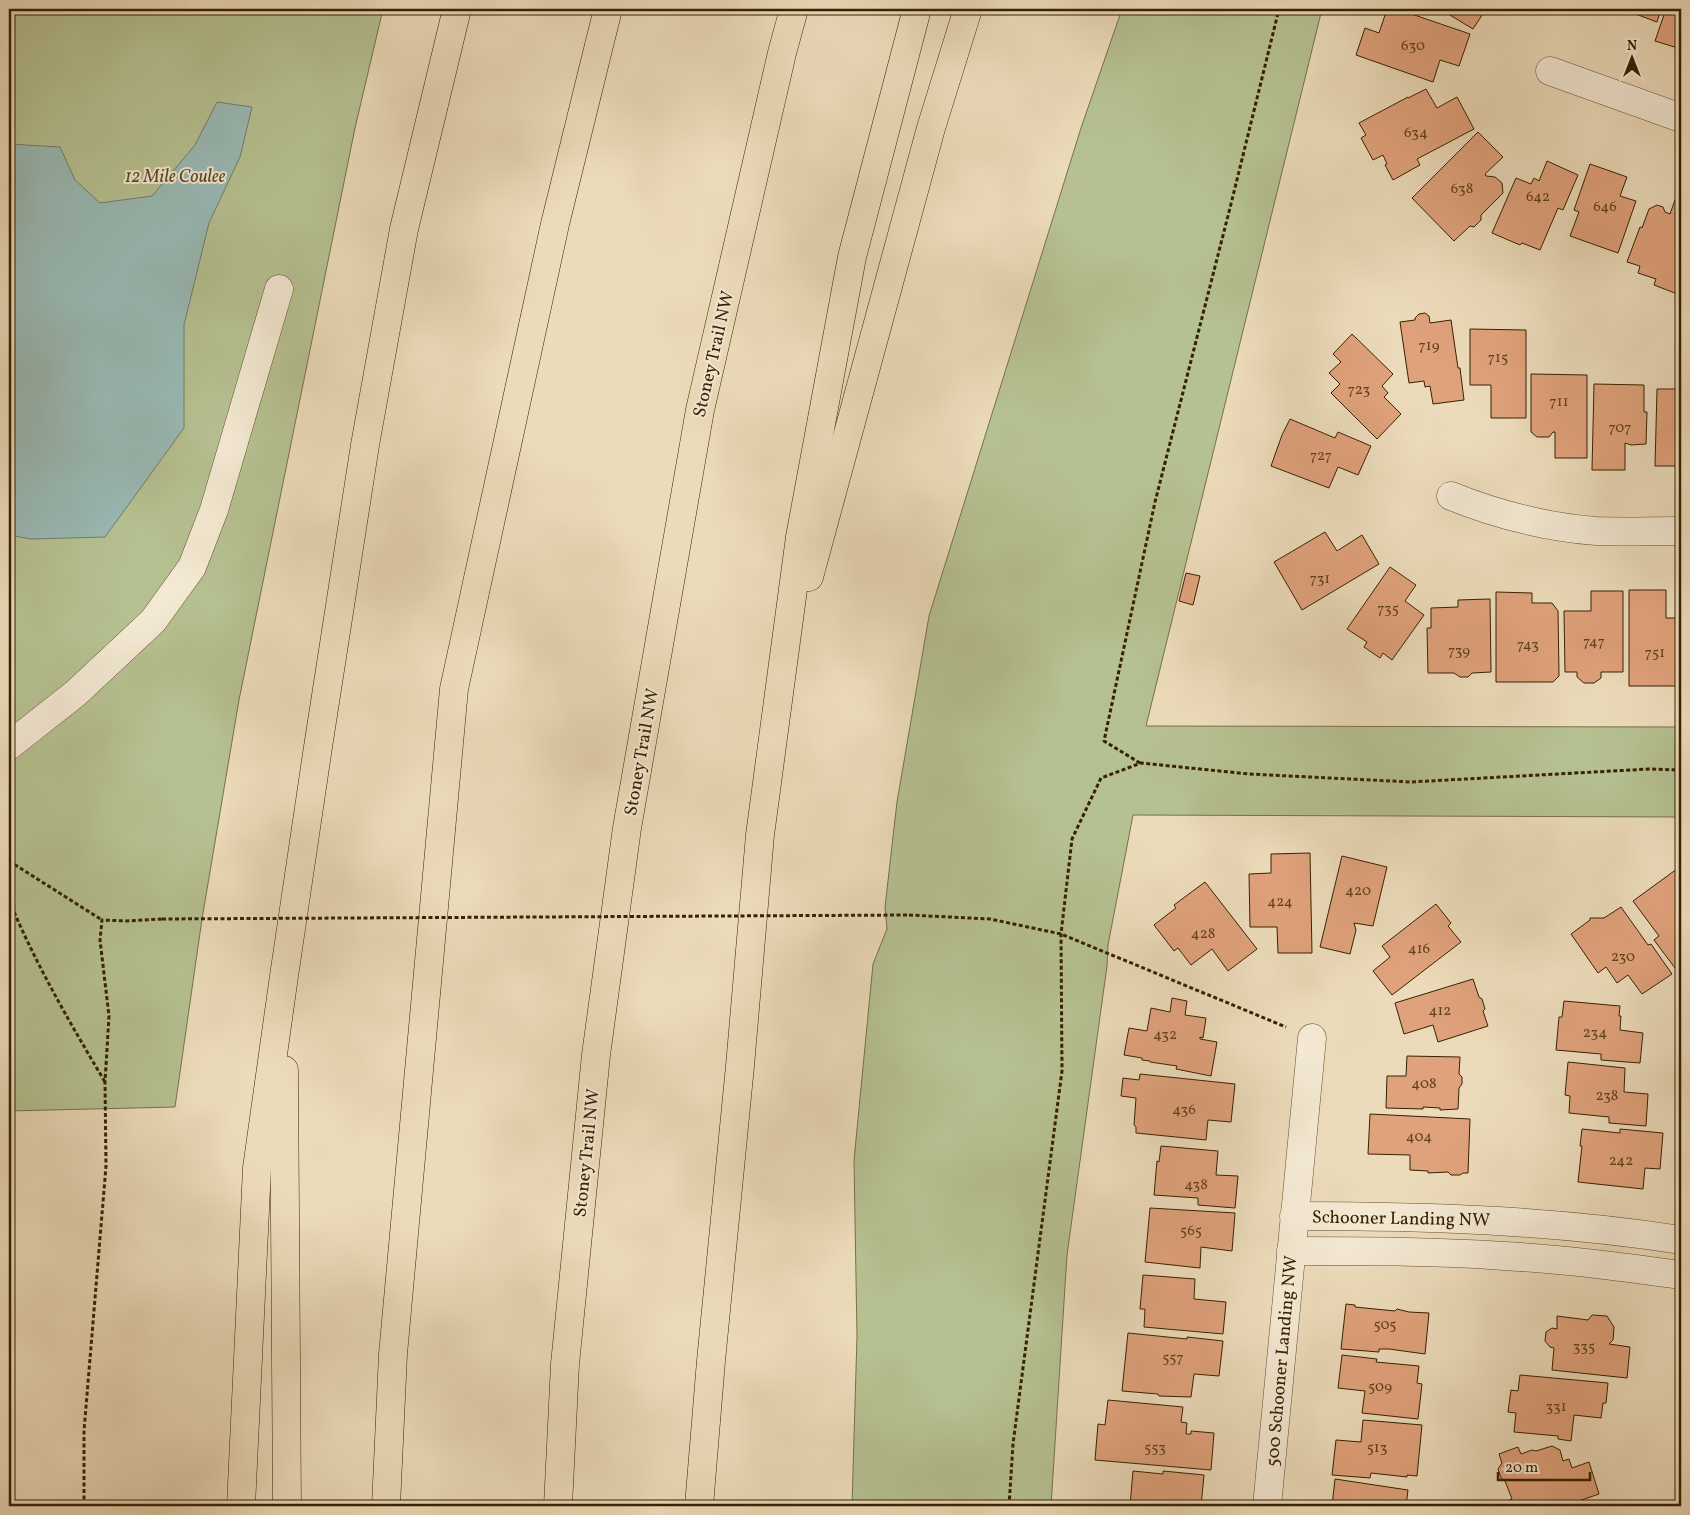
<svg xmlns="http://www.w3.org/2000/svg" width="1690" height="1515" font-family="Vollkorn,serif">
  <rect width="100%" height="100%" fill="#ecdbba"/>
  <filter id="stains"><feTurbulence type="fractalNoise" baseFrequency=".004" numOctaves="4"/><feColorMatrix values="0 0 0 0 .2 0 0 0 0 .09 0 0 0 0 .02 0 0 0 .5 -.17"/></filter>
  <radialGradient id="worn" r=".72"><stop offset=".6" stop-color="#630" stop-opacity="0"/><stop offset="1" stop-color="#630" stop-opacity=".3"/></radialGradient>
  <!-- green -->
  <g fill="#b6c191" stroke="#767148">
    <polygon points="9,9 383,9 355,128 239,700 202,919 175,1107 9,1111"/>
    <polygon points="1122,9 1322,9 1146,726 1681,727 1681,817 1133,815 1108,945 1107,966 1067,1255 1051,1506 852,1506 857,1336 854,1160 873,964 887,929 885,907 897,802 929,616 1081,128"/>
  </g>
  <!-- water -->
  <polygon fill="#99bab5" stroke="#727d6d" points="217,102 252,107 240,157 209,223 184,325 184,428 105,537 31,539 9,535 9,144 60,147 75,180 100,203 152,196 195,145"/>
  <!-- building -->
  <g fill="#e0a27c" stroke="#372100">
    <polygon points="1387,9 1397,9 1470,34 1459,66 1440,60 1433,82 1356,55 1365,28 1379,33"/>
    <polygon points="1440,9 1486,9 1473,29"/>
    <polygon points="1625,9 1661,9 1657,22 1625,10"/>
    <polygon points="1666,9 1681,9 1681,49 1655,41"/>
    <polygon points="1426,89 1437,108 1457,97 1474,129 1417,159 1420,165 1393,180 1385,165 1387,164 1383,155 1373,160 1361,138 1366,135 1359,123 1408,97 1408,98"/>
    <polygon points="1478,132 1503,157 1485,174 1486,176 1495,177 1502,183 1503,193 1481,215 1481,220 1474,227 1470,226 1454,241 1412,198"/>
    <polygon points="1547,161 1578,175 1563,210 1558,208 1540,250 1522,243 1520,245 1492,233 1516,178 1531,184 1534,178 1539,181"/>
    <polygon points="1590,164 1627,177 1620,196 1636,201 1618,253 1570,236 1579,212 1574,210"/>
    <polygon points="1680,186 1681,186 1681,276 1675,293 1654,285 1656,279 1638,273 1640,266 1627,262 1640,227 1642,228 1649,209 1657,205 1663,207 1665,212 1670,214"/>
    <polygon points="1425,313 1429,316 1430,323 1451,320 1458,368 1460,368 1464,400 1433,404 1430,386 1425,387 1424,381 1409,383 1400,322 1415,320 1415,318 1419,314"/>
    <polygon points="1470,329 1526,330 1526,418 1491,418 1491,385 1470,385"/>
    <polygon points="1352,334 1393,374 1382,386 1388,393 1384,397 1401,414 1377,439 1331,393 1340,384 1329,373 1341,362 1333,354"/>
    <polygon points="1531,374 1587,375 1587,458 1555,458 1555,432 1553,432 1549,437 1537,437 1531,432"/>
    <polygon points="1594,384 1644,385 1644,412 1647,412 1646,444 1631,445 1625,443 1625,470 1592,470"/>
    <polygon points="1657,389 1681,389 1681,466 1655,466"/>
    <polygon points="1290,419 1335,438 1338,432 1371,446 1358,475 1338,467 1329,488 1271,466 1282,435"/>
    <polygon points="1325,532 1337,551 1362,535 1379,564 1302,610 1274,562"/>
    <polygon points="1390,567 1416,585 1405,601 1424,615 1392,660 1383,653 1380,658 1364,647 1367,642 1347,629"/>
    <polygon points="1186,573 1200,576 1193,605 1179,601"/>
    <polygon points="1629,590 1666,590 1666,618 1681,618 1681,686 1629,686"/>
    <polygon points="1591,591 1623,591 1623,672 1601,672 1601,678 1594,683 1584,683 1577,677 1577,672 1565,672 1564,611 1591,611"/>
    <polygon points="1496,592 1532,593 1532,603 1552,603 1558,611 1559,676 1553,682 1496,682"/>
    <polygon points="1490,599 1491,672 1472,673 1468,677 1460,677 1454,673 1428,673 1427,628 1431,628 1431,608 1458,607 1458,600"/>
    <polygon points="1310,853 1312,953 1278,953 1277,927 1250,927 1249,874 1271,873 1271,854"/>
    <polygon points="1342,856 1387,867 1373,926 1354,923 1356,930 1350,954 1320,947"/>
    <polygon points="1681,866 1681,970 1678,972 1654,940 1659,936 1633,901"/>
    <polygon points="1205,882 1257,949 1228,971 1212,949 1191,965 1178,948 1174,951 1154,925 1176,908 1174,905"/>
    <polygon points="1436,904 1451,923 1448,926 1461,942 1392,995 1373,971 1390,957 1382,946"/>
    <polygon points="1621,907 1648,945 1651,944 1672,974 1642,994 1628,975 1617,983 1606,967 1598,973 1571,934 1590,920 1590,918 1604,918"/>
    <polygon points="1473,979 1479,997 1482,999 1485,1009 1483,1011 1488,1026 1438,1042 1433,1025 1404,1034 1395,1003"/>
    <polygon points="1172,998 1187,1001 1185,1015 1206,1018 1203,1038 1200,1037 1200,1039 1217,1042 1211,1076 1176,1069 1177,1066 1150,1062 1150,1061 1142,1060 1142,1058 1124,1055 1129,1028 1147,1031 1151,1008 1170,1012"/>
    <polygon points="1564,1001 1620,1006 1619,1016 1621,1016 1620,1030 1643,1033 1640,1063 1601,1060 1601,1054 1556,1050 1559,1017 1562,1017"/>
    <polygon points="1407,1056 1460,1057 1459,1074 1462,1077 1462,1084 1459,1088 1458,1109 1440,1110 1440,1108 1423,1107 1423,1109 1386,1108 1387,1076 1406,1076"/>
    <polygon points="1568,1062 1625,1068 1624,1092 1648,1094 1646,1126 1609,1123 1609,1117 1569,1113 1570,1096 1565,1095"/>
    <polygon points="1140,1074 1235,1084 1231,1122 1208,1120 1206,1140 1136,1133 1136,1127 1134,1125 1136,1098 1121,1096 1123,1078 1139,1080"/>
    <polygon points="1370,1114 1470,1119 1468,1173 1463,1173 1460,1175 1451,1175 1448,1172 1428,1173 1428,1171 1410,1170 1410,1155 1368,1154"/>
    <polygon points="1582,1129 1620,1133 1620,1129 1663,1133 1660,1169 1645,1168 1643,1189 1578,1182 1582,1146 1580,1146"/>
    <polygon points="1161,1146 1218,1151 1216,1175 1238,1176 1235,1208 1198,1205 1198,1198 1154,1195 1157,1161 1159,1162"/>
    <polygon points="1150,1208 1235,1213 1232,1251 1201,1247 1200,1268 1145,1262"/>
    <polygon points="1143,1275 1195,1279 1194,1299 1226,1302 1223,1334 1144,1327 1145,1309 1140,1309"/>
    <polygon points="1346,1304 1355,1305 1355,1307 1395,1311 1397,1309 1409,1312 1429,1313 1425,1354 1389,1349 1379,1349 1379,1352 1341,1349"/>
    <polygon points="1592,1315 1607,1316 1614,1327 1613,1340 1609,1344 1630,1347 1627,1378 1552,1370 1554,1348 1550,1347 1545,1341 1546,1332 1552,1328 1557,1329 1557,1316 1588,1320"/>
    <polygon points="1128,1333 1187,1339 1187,1337 1223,1341 1219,1376 1194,1374 1191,1397 1159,1396 1158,1394 1122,1391"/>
    <polygon points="1342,1355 1377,1359 1376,1362 1419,1366 1417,1383 1422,1384 1418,1419 1362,1413 1365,1391 1338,1388"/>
    <polygon points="1520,1375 1608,1383 1606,1403 1603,1403 1601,1418 1574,1415 1571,1441 1558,1439 1558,1436 1514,1432 1516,1413 1508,1412 1511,1390 1518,1391"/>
    <polygon points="1108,1400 1183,1407 1181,1422 1187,1423 1186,1434 1191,1434 1191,1431 1214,1433 1211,1470 1095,1460 1098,1424 1105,1425"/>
    <polygon points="1363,1420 1422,1425 1417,1476 1407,1475 1407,1477 1371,1473 1370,1478 1332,1475 1336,1440 1361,1442"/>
    <polygon points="1552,1446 1560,1450 1563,1461 1569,1459 1572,1468 1589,1462 1599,1494 1570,1504 1570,1506 1503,1506 1502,1503 1512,1499 1505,1481 1501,1478 1498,1469 1502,1463 1499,1454 1518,1447 1521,1454 1532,1450 1536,1451"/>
    <polygon points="1133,1471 1163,1474 1163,1471 1204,1475 1201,1506 1130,1506"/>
    <polygon points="1335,1479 1408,1490 1406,1506 1332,1506"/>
  </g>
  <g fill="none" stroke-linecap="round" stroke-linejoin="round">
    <defs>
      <g id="minor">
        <polyline points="1550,71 1681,118"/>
        <path d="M1451,496c47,19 95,31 145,35 28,1 57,0 85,0"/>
        <polyline points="9,746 76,693 153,621 192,567 214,510 279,289"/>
        <path d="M1294,1216c130,0 259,4 387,24"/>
        <path d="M1291,1251c71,0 142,0 213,5 59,3 118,11 177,19"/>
        <polyline points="1267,1506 1312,1038"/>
      </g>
      <g id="highway">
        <polyline points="809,577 931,128 968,9"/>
        <polyline points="284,1070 287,1506"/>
        <polyline points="241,1506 257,1168 284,976 318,747 365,445 404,229 457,9"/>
        <polyline points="386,1506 393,1354 454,689 555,224 608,9"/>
        <polyline points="558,1506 565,1364 596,1055 627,828 700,410 782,53 794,9"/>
        <polyline points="699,1506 711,1361 740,1066 760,835 800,537 852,257 917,9"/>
      </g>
    </defs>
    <!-- minor casing -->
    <use href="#minor" stroke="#64502e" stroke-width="29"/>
    <!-- highway casing -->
    <use href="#highway" stroke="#372100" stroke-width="29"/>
    <!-- path -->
    <g stroke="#372100" stroke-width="3" stroke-dasharray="4 2.5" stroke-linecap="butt">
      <polyline points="1140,763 1104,741 1155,502 1231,204 1279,9"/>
      <polyline points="9,861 102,920"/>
      <path d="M9,900c26,63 61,123 96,182"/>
      <polyline points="909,915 990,919 1061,934 1286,1027"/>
      <polyline points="84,1506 84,1431 106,1166 105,1082 109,1016 100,940 102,920 126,921 162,919"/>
      <polyline points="1009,1506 1013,1444 1062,1071 1061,934 1072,839 1101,778 1141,763 1249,774 1411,782 1649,769 1681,770"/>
    </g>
    <!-- minor -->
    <use href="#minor" stroke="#f3e8d2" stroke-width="28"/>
    <!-- highway -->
    <use href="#highway" stroke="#ecdbba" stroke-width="28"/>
    <!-- path-bridge -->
    <polyline stroke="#372100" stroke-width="3" stroke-dasharray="4 2.5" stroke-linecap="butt" points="162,919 909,915"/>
  </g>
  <g text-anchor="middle" stroke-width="4" stroke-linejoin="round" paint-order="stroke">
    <!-- number labels -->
    <g font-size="15" fill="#61411f">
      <text x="1413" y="50">630</text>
      <text x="1416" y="137">634</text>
      <text x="1462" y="193">638</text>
      <text x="1538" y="201">642</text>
      <text x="1605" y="211">646</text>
      <text x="1429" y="350">719</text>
      <text x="1498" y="362">715</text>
      <text x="1359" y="394">723</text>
      <text x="1559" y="406">711</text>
      <text x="1620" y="432">707</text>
      <text x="1321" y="460">727</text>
      <text x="1320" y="583">731</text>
      <text x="1388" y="613">735</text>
      <text x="1594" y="646">747</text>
      <text x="1528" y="649">743</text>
      <text x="1459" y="655">739</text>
      <text x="1655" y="657">751</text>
      <text x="1358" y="895">420</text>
      <text x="1280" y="906">424</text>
      <text x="1203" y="938">428</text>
      <text x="1419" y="953">416</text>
      <text x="1623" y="961">230</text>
      <text x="1440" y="1015">412</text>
      <text x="1595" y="1037">234</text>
      <text x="1165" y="1039">432</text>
      <text x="1424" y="1088">408</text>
      <text x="1607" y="1100">238</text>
      <text x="1184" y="1114">436</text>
      <text x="1419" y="1141">404</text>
      <text x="1621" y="1165">242</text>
      <text x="1196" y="1189">438</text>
      <text x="1191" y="1235">565</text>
      <text x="1385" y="1329">505</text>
      <text x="1584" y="1351">335</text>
      <text x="1173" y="1362">557</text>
      <text x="1380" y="1391">509</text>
      <text x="1556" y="1411">331</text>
      <text x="1155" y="1452">553</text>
      <text x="1377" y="1452">513</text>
    </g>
    <!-- park labels -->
    <g font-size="18" font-style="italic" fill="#574924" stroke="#f3e8d2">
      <text x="175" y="182">12 Mile Coulee</text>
    </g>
    <!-- street labels -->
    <g font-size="18" fill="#372100" stroke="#f3e8d2">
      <text transform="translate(713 354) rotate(-77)" y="6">Stoney Trail NW</text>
      <text transform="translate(641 752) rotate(-80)" y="6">Stoney Trail NW</text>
      <text transform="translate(586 1153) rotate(-84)" y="6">Stoney Trail NW</text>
      <text transform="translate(1401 1218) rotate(1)" y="6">Schooner Landing NW</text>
      <text transform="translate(1281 1361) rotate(-85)" y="6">500 Schooner Landing NW</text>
    </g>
  </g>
  <!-- margin -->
  <rect width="1690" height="1515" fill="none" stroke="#ecdbba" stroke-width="30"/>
  <rect x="10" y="10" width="1670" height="1495" fill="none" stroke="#372100" stroke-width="2.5"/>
  <rect x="15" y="15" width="1660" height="1485" fill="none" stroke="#372100"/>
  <!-- north arrow -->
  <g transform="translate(1632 58)" stroke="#f3e8d2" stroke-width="4" paint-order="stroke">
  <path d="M0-4L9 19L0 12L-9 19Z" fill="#372100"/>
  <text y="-8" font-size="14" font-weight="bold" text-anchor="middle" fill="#372100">N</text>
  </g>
  <!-- scale -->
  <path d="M1498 1472v8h92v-8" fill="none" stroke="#372100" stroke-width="2.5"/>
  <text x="1505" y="1472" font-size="15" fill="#372100" stroke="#f3e8d2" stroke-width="4" paint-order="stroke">20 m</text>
  <rect width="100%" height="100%" filter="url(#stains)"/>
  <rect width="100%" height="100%" fill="url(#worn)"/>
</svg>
